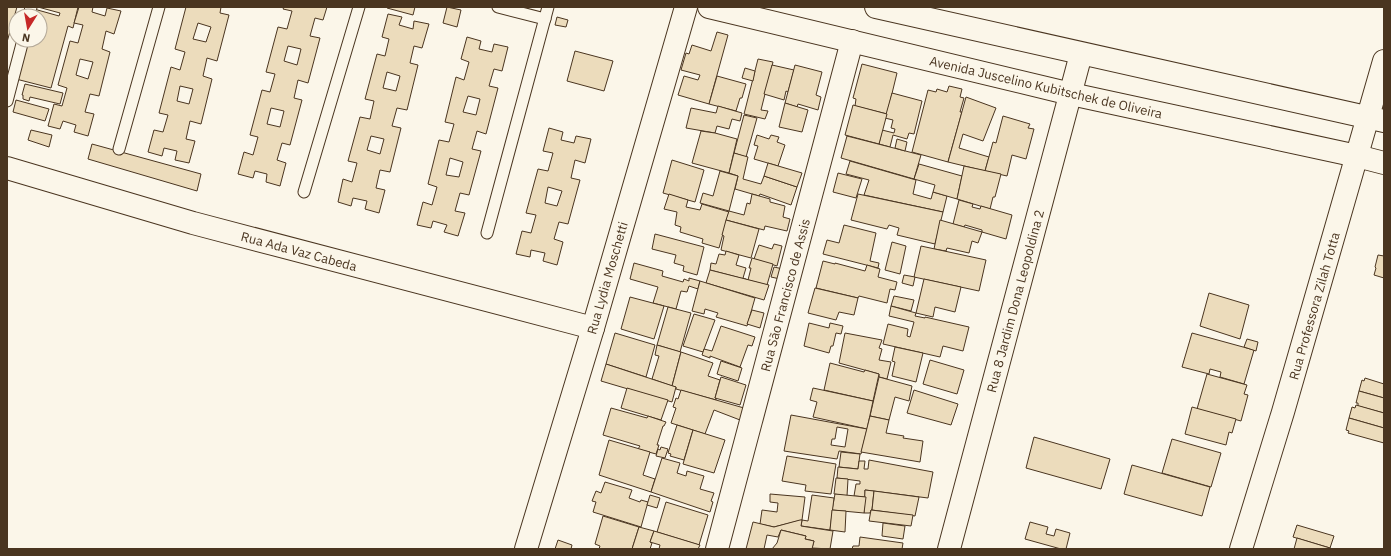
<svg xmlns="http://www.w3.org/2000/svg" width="1391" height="556" font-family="'IBM Plex Sans',sans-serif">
  <rect width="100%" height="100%" fill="#fbf6e9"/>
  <!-- building -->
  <g fill="#ecdcbc" stroke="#4a3520" fill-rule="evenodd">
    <polygon points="7,7 17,7 7,42"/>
    <polygon points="38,7 78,7 73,28 68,26 51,88 16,79 26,40 40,40 40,16 33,16 34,9 59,16 60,13"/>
    <path d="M79,7h14l-1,5 13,4 2,-8 14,3 -7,23 -8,-3 -4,18 8,3 -11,44 -9,-2 -5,18 9,2 -6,22 -14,-4 2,-7 -13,-4 -3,8 -12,-3 6,-22 8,2 5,-18 -9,-3 12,-44 8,2 5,-18 -9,-2zM80,59l13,3 -5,17 -12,-4z"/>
    <path d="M186,7h35l-1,6 9,2 -12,46 -10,-3 -4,18 9,3 -11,45 -11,-3 -4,18 9,2 -6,22 -14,-3 2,-9 -13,-3 -2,8 -14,-4 6,-22 9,2 5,-17 -9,-2 12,-46 9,3 5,-18 -10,-3zM198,23l13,4 -5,15 -13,-3zM180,86l13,3 -4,15 -12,-3z"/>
    <path d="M284,7h43l-4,13 -8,-2 -5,18 10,2 -12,45 -10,-3 -4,18 8,2 -12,45 -8,-2 -5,17 9,3 -6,23 -14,-4 1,-8 -12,-3 -2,7 -15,-4 6,-22 9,3 5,-18 -8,-2 12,-45 8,2 5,-18 -9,-2 12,-45 9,2 5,-18 -9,-2zM288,46l13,3 -4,16 -13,-4zM271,108l13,3 -4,16 -13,-3z"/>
    <polygon points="387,7 415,7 413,15 387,8"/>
    <polygon points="447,7 461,10 457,27 443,23"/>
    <path d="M388,14l14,3 -3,8 14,4 1,-8 15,3 -7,24 -8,-2 -4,17 8,2 -11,45 -10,-2 -5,18 9,2 -11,44 -10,-2 -4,18 9,2 -6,23 -14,-4 2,-8 -14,-3 -2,8 -13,-4 5,-23 9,3 5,-19 -9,-2 12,-44 10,2 4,-18 -9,-2 12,-45 8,2 4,-17 -7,-2zM387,72l13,4 -4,15 -13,-3zM371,136l13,3 -4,15 -13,-4z"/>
    <polygon points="557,17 568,20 566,27 555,25"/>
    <polygon points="717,32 728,35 709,104 678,95 684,76 698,80 700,75 681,70 686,53 689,54 692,45 711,51"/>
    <path d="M467,37l14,4 -2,8 13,3 2,-8 14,3 -6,24 -8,-2 -5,17 9,2 -12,46 -9,-3 -5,18 9,2 -12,44 -9,-2 -5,18 10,2 -7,23 -14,-4 3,-7 -14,-4 -2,7 -14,-3 6,-23 9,3 5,-18 -9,-3 11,-44 10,2 5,-18 -9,-2 11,-45 8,3 5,-18 -8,-3zM468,96l12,3 -4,16 -13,-3zM450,158l13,4 -4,15 -13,-2z"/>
    <polygon points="575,51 613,61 604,91 567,81"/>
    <polygon points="758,59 773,62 761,110 768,111 765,119 744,114"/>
    <polygon points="862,64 897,73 887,114 855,106 856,99 853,98"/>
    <polygon points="772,65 794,70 788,92 786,91 784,100 764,94"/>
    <polygon points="795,65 822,72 816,95 821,97 818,110 798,104 797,107 785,103"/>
    <polygon points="745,68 755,71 753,81 742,78"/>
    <polygon points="717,76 746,84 742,98 740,98 736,111 709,104"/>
    <polygon points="25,84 63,93 60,104 30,97 29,101 23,99 23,95 22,95"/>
    <polygon points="949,86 962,89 960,97 964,98 960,112 962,112 948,162 912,152 928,90 936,92 937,89 947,92"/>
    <polygon points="892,93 922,101 914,134 909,133 907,139 893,135 890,147 879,144 882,130 894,133 895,129 891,128 893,120 885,118"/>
    <polygon points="966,97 996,108 983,141 963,134 959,148 989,157 985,171 948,162"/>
    <polygon points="16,100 49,109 45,121 13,112"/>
    <polygon points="785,103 808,110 802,132 779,127"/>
    <polygon points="853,105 887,114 879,144 845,135"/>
    <polygon points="718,106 742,113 740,121 732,119 729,129 717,126 715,133 686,128 691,108 716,113"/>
    <polygon points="744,115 757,118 746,157 734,153"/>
    <polygon points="1003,116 1030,124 1028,128 1034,129 1026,159 1012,155 1007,176 985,171 993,142 996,143"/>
    <path d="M549,128l14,4 -2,8 13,3 2,-7 15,3 -6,24 -10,-3 -4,18 9,2 -12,44 -9,-2 -5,17 9,3 -6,23 -14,-4 2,-8 -14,-3 -1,7 -14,-3 6,-23 9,2 5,-18 -10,-2 12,-44 10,2 5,-18 -10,-2zM548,187l14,4 -5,15 -12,-3z"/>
    <polygon points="31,130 52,135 49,147 28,140"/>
    <polygon points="701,131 715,133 737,139 729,173 692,163"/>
    <polygon points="757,135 769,139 771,135 779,137 777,142 785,145 778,166 754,159 758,146 754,145"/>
    <polygon points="847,136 921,155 914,179 841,158"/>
    <polygon points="897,139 907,142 905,151 895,148"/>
    <polygon points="92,144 201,174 197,191 88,159"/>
    <polygon points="734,153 748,157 743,179 761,184 764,176 797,187 791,205 760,194 759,196 735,189 738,176 729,173"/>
    <polygon points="672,160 704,170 695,202 663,193"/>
    <polygon points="850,161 916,180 913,194 931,199 933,192 947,196 943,212 864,195 869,180 846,174"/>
    <polygon points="768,163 802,173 797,187 764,176"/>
    <polygon points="919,164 962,176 957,199 933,192 935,185 914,179"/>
    <polygon points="964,166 1001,174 995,197 993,197 990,209 957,199"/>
    <polygon points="720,171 738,176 729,211 700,203 703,193 713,196"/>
    <polygon points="838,173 862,179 856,198 833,192"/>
    <polygon points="669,194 688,200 686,207 700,210 702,204 729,212 719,248 702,243 703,239 680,232 681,227 675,225 677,212 664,209"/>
    <polygon points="752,194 770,199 770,202 785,206 783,217 790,219 787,231 765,226 764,230 726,220 729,211 744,215 747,203 750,204"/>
    <polygon points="858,194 943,212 935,244 897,235 899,228 889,225 887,229 851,220"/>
    <polygon points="959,200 973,204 972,207 980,209 981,206 1012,215 1006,239 982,232 982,230 965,225 964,227 953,224"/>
    <polygon points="726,220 759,229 751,258 721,250 724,236 722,235"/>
    <polygon points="940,220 982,232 978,243 972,241 969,253 947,248 946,251 934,249"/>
    <polygon points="844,225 876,233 870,261 879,263 878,268 823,254 827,240 839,243"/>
    <polygon points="655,234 704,247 697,275 683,271 684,266 674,263 676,255 652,249"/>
    <polygon points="892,242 906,246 900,274 885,270"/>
    <polygon points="774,244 782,246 777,266 754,259 759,245 772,249"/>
    <polygon points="921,246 986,260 979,291 914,277"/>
    <polygon points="726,251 739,255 736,265 746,268 743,278 748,280 751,268 749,268 752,258 773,264 767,285 710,270 711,263 716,264 719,254 725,255"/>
    <polygon points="1378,255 1384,256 1384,278 1374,275 1376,268 1375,267"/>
    <polygon points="823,261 835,264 835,263 865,271 867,265 880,269 878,277 897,282 895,290 890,289 887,303 859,296 858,298 816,288"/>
    <polygon points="634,263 663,271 662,276 683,282 684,279 689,281 689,278 700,281 698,289 689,286 687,292 681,291 676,309 653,303 658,287 630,279"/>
    <polygon points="774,267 783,269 780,279 771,277"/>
    <polygon points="710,270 769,285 764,300 706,283"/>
    <polygon points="904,275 915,277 913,286 902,283"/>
    <polygon points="924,279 961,287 955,312 935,307 933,317 916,313"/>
    <polygon points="700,281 755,298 747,326 716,317 718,313 705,309 704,314 692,311"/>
    <polygon points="815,288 858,298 854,315 839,312 836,320 808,313"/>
    <polygon points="1209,293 1249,305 1240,339 1200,326"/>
    <polygon points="894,296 914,300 911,311 891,306"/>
    <polygon points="630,297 664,306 654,339 621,329"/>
    <polygon points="891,306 916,313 915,316 925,318 925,317 969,327 963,351 943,346 940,357 883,344 888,324 908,329 907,336 910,337 914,322 889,316"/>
    <polygon points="668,307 691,313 680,352 657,345"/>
    <polygon points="752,310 764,313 760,328 747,324"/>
    <polygon points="694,314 715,320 703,352 683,346"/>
    <polygon points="809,323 829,328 830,323 843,326 841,334 836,333 833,346 831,346 829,353 804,346"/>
    <polygon points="721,326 755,337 752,346 748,345 740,367 710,356 710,358 702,355 704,349 712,351"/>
    <polygon points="615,333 655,345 646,377 606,364"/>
    <polygon points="845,333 882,340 879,348 882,349 879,360 891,362 887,379 879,377 879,374 839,363"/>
    <polygon points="1192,333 1254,350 1244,384 1220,377 1221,372 1210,369 1209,374 1182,367"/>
    <polygon points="1247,339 1258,342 1256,351 1244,347"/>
    <polygon points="657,345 681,352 672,386 652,379 659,356 655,355"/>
    <polygon points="895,347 923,353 916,382 892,376 895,362 892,361"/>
    <polygon points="681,352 713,363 708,376 720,380 715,398 716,398 716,400 676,389 676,387 672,386"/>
    <polygon points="930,360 964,370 957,394 923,384"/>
    <polygon points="721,361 742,368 738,381 717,374"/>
    <polygon points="830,363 864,372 865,370 879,374 873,401 824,390"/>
    <polygon points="606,364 676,387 672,402 601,381"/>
    <polygon points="1207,374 1247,385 1244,394 1248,395 1241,421 1197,409"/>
    <polygon points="721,377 746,385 740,405 715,398"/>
    <polygon points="879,377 912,386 909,401 895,397 889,420 870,416"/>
    <polygon points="1365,378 1384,384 1384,398 1359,391 1362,380 1364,381"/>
    <polygon points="627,388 668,400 661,420 621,408"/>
    <polygon points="813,388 873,401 867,429 813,417 817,402 810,400"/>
    <polygon points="681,390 744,408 740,420 714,410 705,434 671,423 676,408 673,407 676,398 678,399"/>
    <polygon points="914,390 958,404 951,425 907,413"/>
    <polygon points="1359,391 1384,398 1384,413 1358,406 1358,403 1356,403"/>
    <polygon points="1356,405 1384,413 1384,428 1349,418 1352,407 1355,408"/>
    <polygon points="1192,407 1236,419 1232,433 1229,432 1226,445 1185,434"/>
    <polygon points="611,408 647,418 648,416 666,422 664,426 663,426 657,445 659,445 656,454 638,449 640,446 603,435"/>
    <path d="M791,415l76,14 -6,25 -22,-3 -2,8 -53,-8zM837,427l11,2 -3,18 -14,-2 1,-6h3z"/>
    <polygon points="870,416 889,420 886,433 904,436 903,438 923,441 920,462 861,452"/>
    <polygon points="1349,418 1384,428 1384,443 1348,433 1349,431 1346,430"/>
    <polygon points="677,425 693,430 684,460 670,456 671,454 668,453"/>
    <polygon points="693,430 725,440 714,473 683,464"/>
    <polygon points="1034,437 1110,459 1101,489 1026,468"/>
    <polygon points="1172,439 1221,453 1211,487 1162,473"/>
    <polygon points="609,440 650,452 643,475 655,479 651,492 599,475"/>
    <polygon points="661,447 668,449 665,458 656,456 658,449 660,450"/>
    <polygon points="841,452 860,454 858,469 839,467"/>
    <polygon points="787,456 836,464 831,494 805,491 806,485 782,481"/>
    <polygon points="662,458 680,463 677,473 686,476 687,471 704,476 700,489 714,493 711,501 713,502 710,512 651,492"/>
    <polygon points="869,460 933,472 928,498 865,490 865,497 854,496 856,484 860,484 860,481 837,478 838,467 858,469 859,461 865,461 864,469 868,469"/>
    <polygon points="1132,465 1210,487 1202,516 1124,494"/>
    <polygon points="836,478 848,479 847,496 834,494"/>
    <polygon points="605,482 632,490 629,498 640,502 641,500 648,502 641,527 593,512 596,502 592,501 596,491 601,493"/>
    <polygon points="865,490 874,491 872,510 871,510 870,513 864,513"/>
    <polygon points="874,491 919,497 915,516 872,510"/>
    <polygon points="770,494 805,497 802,520 774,527 760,524 762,510 777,512 778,503 770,502"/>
    <polygon points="835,494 866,497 864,513 832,510"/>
    <polygon points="650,495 660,498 657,508 647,505"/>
    <polygon points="812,495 834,498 830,530 801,526 802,520 808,521"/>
    <polygon points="666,502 708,515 699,545 657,532"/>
    <polygon points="832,510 846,511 845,532 830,530"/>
    <polygon points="871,510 913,515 911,526 869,521"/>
    <polygon points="603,516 639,527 632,549 599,549 600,546 595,544"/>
    <polygon points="800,520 802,520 801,526 833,531 830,549 812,548 814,541 805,539 806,536 781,530 778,537 767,535 764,549 746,549 753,522 774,527"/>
    <polygon points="1030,522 1048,527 1046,534 1054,536 1056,529 1070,533 1066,549 1061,549 1025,539"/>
    <polygon points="883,523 905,526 903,539 882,536"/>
    <polygon points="1297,525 1334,536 1330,548 1293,537"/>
    <polygon points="639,527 654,531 650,542 652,543 650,549 632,549"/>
    <polygon points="781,530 806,536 805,539 814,541 812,549 772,549 777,543"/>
    <polygon points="654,531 700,545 698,549 659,549 660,545 650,542"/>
    <polygon points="860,537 903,543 902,549 852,549 853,546 859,546"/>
    <polygon points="1297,538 1330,548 1333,549 1294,549"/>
    <polygon points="558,540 572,545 571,549 555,549"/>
  </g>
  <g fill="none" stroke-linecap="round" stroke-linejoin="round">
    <defs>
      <g id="service">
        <polyline points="498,7 545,19"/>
        <polyline points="29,16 31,7"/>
        <polyline points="7,101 23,40"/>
        <polyline points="119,149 159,7"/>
        <polyline points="304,192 359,7"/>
        <polyline points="487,233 548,7"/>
      </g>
      <g id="minor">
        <polyline points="7,168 193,223 593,328"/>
        <polyline points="526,549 593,328 686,7"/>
        <polyline points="717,549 852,41"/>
        <polyline points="949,549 1081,54"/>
        <polyline points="1241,549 1283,412 1384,61"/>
      </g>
      <g id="secondary">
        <polyline points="709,7 1071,94 1357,156 1384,163"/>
        <polyline points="876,7 1384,121"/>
      </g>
    </defs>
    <!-- service casing -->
    <use href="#service" stroke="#4a3520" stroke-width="13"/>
    <!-- minor casing -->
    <use href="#minor" stroke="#4a3520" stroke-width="24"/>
    <!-- secondary casing -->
    <use href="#secondary" stroke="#4a3520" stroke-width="24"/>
    <!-- service -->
    <use href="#service" stroke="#fbf6e9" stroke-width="11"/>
    <!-- minor -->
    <use href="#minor" stroke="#fbf6e9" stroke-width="22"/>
    <!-- secondary -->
    <use href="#secondary" stroke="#fbf6e9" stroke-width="22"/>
  </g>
  <g text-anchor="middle" stroke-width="3" stroke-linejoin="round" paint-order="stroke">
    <!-- street labels -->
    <g font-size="13" fill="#4a3520" stroke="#fbf6e9">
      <text transform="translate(1046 87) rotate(13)" y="5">Avenida Juscelino Kubitschek de Oliveira</text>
      <text transform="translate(299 251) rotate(15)" y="5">Rua Ada Vaz Cabeda</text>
      <text transform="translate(607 278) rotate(-74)" y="5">Rua Lydia Moschetti</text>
      <text transform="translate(785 295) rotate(-75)" y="5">Rua São Francisco de Assis</text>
      <text transform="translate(1015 301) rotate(-75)" y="5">Rua 8 Jardim Dona Leopoldina 2</text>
      <text transform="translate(1314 306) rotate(-74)" y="5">Rua Professora Zilah Totta</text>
    </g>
  </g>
  <!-- border -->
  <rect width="1391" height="556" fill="none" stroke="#4a3520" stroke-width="16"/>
  <!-- north arrow -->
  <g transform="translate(28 28) rotate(191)"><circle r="19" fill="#fbf6e9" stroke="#b4a999"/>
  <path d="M0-3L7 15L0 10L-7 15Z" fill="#c62828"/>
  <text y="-6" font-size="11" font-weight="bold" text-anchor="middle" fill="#4a3520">N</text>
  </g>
</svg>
